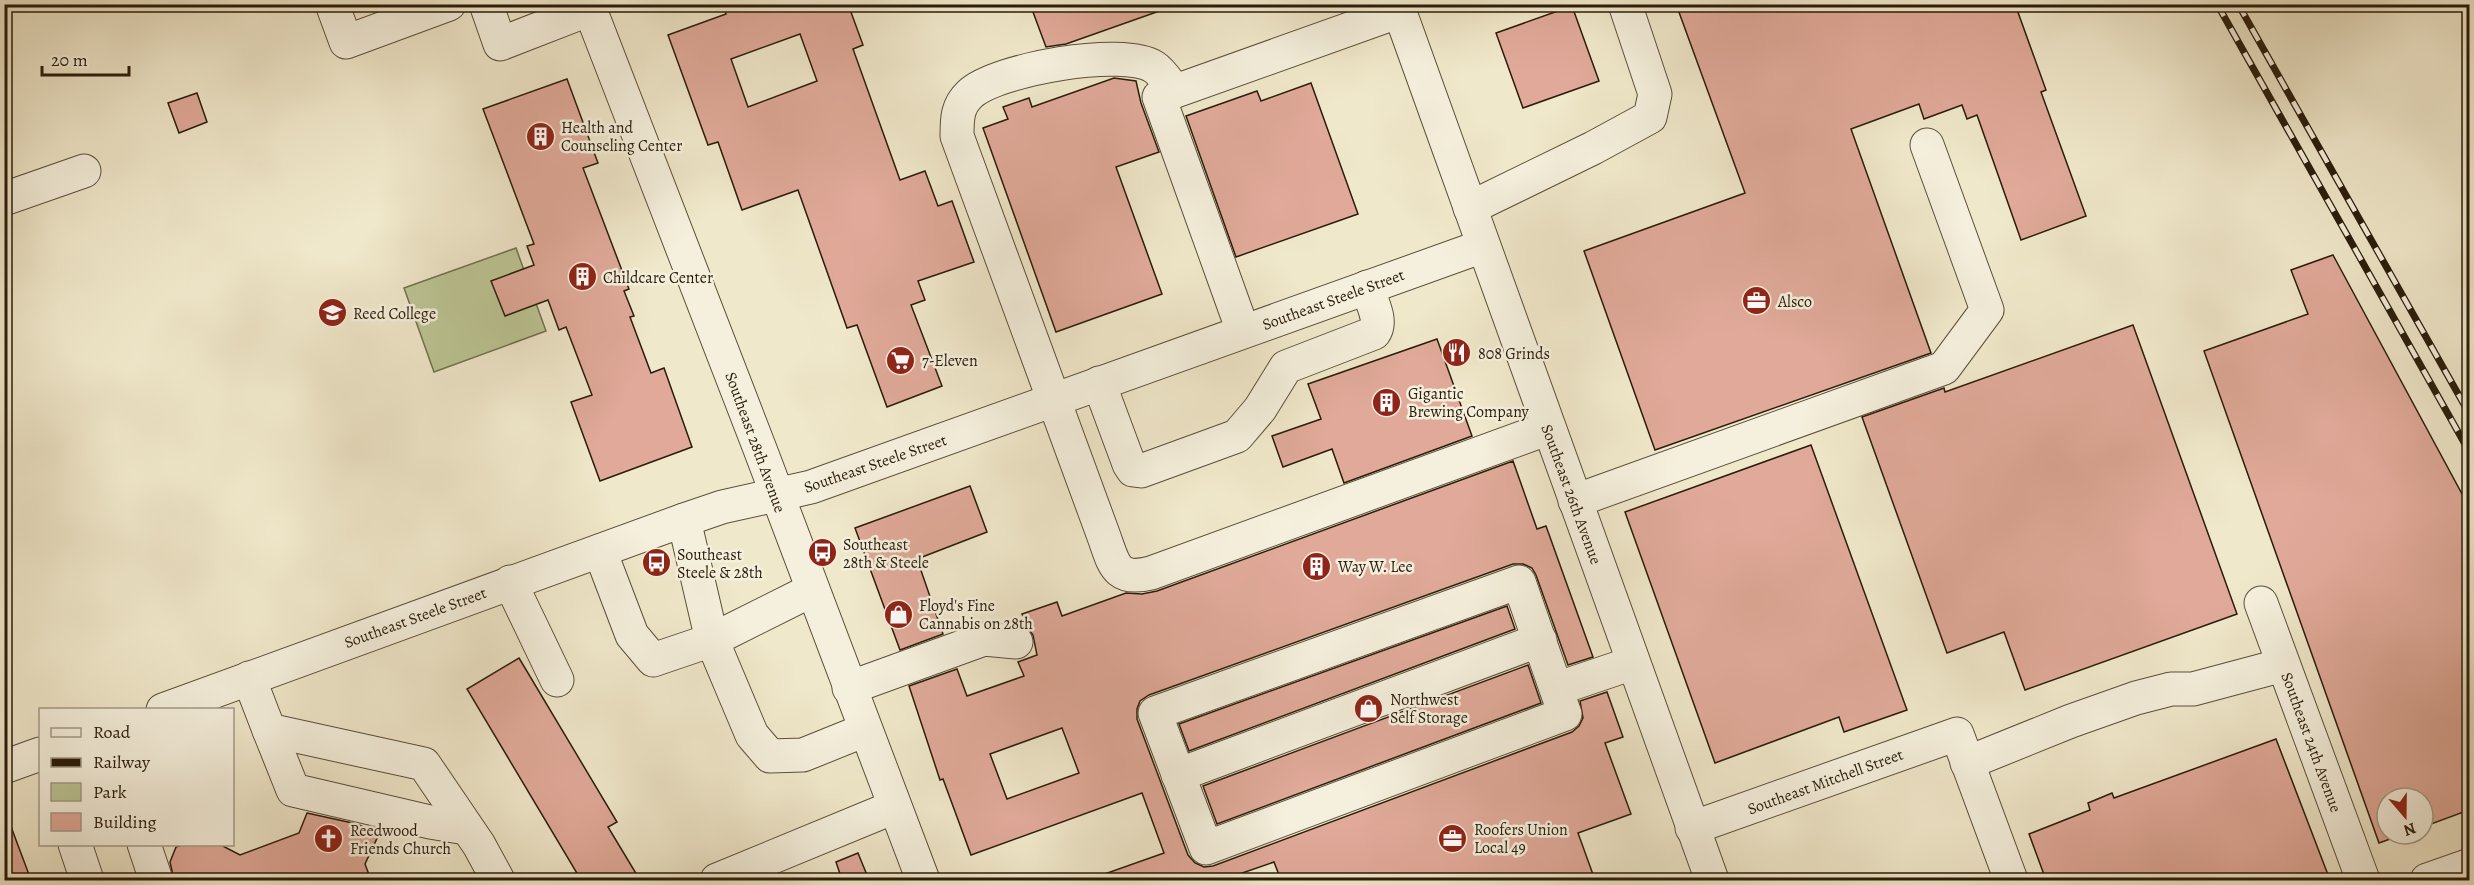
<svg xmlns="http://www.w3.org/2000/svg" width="2474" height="885" font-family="Alegreya,serif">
  <rect width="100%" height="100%" fill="#f0e8cb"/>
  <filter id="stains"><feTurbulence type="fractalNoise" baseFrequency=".00333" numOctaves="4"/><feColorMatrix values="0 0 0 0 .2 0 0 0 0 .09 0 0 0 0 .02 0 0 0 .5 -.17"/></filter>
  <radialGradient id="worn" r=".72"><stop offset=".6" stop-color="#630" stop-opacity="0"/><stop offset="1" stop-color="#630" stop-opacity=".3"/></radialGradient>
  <!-- green -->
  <polygon fill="#bcc595" stroke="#727050" stroke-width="1.5" points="516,248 546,331 434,372 404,288"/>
  <!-- building -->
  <g fill="#e0a999" stroke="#291c0a" stroke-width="1.5" fill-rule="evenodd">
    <path d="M740,4h108l15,41 -10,4 47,131 25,-9 13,35 14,-5 22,61 -56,19 7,19 -14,5 31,81 -55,21 -30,-82 -10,3 -49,-138 -56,20 -24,-68 -10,3 -40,-110 58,-21 -1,-4zM800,34l17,47 -69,26 -17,-48z"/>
    <polygon points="1030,4 1167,4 1168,8 1066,44 1046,47"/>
    <polygon points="1676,4 2015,4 2046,90 2041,92 2086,216 2021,240 1977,115 1967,119 1962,105 1924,119 1919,104 1851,129 1931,353 1655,450 1584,251 1745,193"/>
    <polygon points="1572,6 1599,81 1523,108 1496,33"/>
    <polygon points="1114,78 1136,81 1141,103 1159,152 1116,167 1162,294 1056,332 983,128 1008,119 1003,107 1029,98 1032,107"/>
    <polygon points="567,79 598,163 583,168 629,289 624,291 634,316 630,317 651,373 664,368 692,447 600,481 571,402 592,395 566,327 559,330 548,300 505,316 491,281 534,265 527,246 534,244 483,109"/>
    <polygon points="1311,83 1358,214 1236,257 1186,116 1257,91 1261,101"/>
    <polygon points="197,93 207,122 179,133 168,103"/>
    <polygon points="2333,255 2469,507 2469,810 2423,827 2423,798 2387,798 2387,834 2404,834 2379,843 2204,351 2308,314 2291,270"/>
    <polygon points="2133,325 2237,614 2025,690 2004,632 1947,653 1862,417 1944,388 1945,392"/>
    <polygon points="1437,339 1472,436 1344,483 1332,449 1283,467 1272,436 1321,419 1308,384"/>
    <polygon points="1811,445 1907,710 1844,732 1839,717 1715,763 1625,512"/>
    <path d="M1513,461l24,68 9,-3 47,131 -25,8 -32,-90 -4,-7 -9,-4h-10l-364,131 -9,6 -3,8v10l51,136 7,8 9,4 9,-1 359,-134 7,-6 4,-8 -3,-17 27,-9 16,45 -18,6 26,71 -53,19 17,47h-314l-7,-18 -52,18h-126v-3l68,-24 -22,-60 -171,62 -28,-76 -3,1 -31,-94 48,-17 10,27 57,-20 -6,-14 19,-7 -4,-20 -6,-8 -5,-13 35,-12 5,14 64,-23 16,1 15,-3zM1062,728l17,45 -72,26 -17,-45z"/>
    <polygon points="970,486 987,532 917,559 943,634 900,650 855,528"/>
    <polygon points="1507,606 1515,629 1189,751 1179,724"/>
    <polygon points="519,658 617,822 608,827 640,880 581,880 467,689"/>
    <polygon points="1528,665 1541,703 1217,824 1203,786"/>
    <polygon points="2276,739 2330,880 2046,880 2029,834 2090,810 2088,803 2112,793 2114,798"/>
    <polygon points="307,813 357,824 379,834 365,864 371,880 174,880 170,862 176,847 184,844 219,844 240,855 299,833"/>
    <polygon points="4,816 7,816 31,880 4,880"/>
    <polygon points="858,853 869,880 842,880 836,862"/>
  </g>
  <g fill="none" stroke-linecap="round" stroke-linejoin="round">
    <defs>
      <g id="minor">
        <polyline points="332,4 346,42 449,4"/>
        <polyline points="486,4 500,44 590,9"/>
        <polyline points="588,4 760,449 923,880"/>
        <polyline points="1397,4 1712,880"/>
        <path d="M1175,91c-6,-7 -13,-19 -21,-24 -31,-20 -157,2 -184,27 -13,12 -13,25 -13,42l146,398c11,29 11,48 48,39l398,-145"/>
        <polyline points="4,199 84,171"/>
        <polyline points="1470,208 1593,148 1650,117 1655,94 1625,4"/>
        <polyline points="1243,331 1159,97 1400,11"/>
        <path d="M1099,383l30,81 4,6 8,1 96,-35 23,-27 26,-42 88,-34c9,-12 -3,-32 -7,-46"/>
        <polyline points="1575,501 1944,368 1987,310 1927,145"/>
        <polyline points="600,551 632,635 653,660 712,640 684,520"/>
        <polyline points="510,582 557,680"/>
        <polyline points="812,590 712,640 752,735 770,756 803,755 865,730"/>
        <polyline points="2261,603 2363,880"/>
        <polyline points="249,678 269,730 424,764 479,845 498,880"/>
        <polyline points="849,688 984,639 1016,642"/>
        <polyline points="1556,689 1565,714 1206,848 1155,713 1519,582 1556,689 1633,663"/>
        <polyline points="163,710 684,520 722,507 811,487 1483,246"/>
        <polyline points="269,730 293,790 430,822 466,828"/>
        <polyline points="1967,763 2071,721 2136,698 2171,689 2193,689 2283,665"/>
        <polyline points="4,767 40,754"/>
        <polyline points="1178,775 1540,640"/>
        <polyline points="1692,828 1957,734 2011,880"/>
        <polyline points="75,844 87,880"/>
        <polyline points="144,844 156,880"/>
        <polyline points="717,880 894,807"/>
        <polyline points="2427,880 2470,865"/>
      </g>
    </defs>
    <!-- minor casing -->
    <use href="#minor" stroke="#5b4f3a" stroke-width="35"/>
    <!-- minor -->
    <use href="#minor" stroke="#f5f0dd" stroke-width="33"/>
    <defs>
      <g id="rail">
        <polyline points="2217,4 2470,453"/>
        <polyline points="2238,4 2470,415"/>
      </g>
    </defs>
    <!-- rail casing -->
    <use href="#rail" stroke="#291c0a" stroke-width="7"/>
    <!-- rail -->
    <use href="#rail" stroke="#f5f0dd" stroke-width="4.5" stroke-dasharray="14" stroke-linecap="butt"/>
  </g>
  <!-- icons -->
  <defs>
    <symbol id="building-disc" viewBox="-11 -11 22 22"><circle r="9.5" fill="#8f2418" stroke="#f5f0dd"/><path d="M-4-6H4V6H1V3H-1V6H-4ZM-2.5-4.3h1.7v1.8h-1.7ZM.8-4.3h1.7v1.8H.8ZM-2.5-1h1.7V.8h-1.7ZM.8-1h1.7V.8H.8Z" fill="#fff"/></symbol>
    <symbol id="office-disc" viewBox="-11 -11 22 22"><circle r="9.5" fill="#8f2418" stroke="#f5f0dd"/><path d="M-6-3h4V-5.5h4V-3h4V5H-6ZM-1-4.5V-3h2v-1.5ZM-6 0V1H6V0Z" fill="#fff"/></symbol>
    <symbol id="university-disc" viewBox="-11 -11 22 22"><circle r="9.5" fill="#8f2418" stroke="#f5f0dd"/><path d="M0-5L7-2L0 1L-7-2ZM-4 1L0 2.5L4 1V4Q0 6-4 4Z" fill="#fff"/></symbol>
    <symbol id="restaurant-disc" viewBox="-11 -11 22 22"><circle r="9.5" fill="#8f2418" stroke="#f5f0dd"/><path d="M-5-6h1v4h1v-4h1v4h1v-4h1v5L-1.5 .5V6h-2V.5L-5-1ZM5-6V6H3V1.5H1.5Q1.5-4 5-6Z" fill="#fff"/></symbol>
    <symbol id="supermarket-disc" viewBox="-11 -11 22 22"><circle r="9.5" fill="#8f2418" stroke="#f5f0dd"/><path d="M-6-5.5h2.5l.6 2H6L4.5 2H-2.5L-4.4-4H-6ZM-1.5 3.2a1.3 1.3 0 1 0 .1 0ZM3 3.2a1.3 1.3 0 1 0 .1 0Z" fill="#fff"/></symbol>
    <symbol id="bus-disc" viewBox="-11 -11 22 22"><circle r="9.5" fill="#8f2418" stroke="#f5f0dd"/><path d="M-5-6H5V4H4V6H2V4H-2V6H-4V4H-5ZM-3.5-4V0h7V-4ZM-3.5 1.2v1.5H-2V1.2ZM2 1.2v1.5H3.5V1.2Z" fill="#fff"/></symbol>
    <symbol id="shop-disc" viewBox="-11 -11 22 22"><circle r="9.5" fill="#8f2418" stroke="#f5f0dd"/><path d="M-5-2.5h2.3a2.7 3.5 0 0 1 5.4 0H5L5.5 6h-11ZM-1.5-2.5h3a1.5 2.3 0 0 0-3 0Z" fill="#fff"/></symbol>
    <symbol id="church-disc" viewBox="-11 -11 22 22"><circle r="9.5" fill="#8f2418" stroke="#f5f0dd"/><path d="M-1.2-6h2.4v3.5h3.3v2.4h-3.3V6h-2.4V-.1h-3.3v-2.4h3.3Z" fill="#fff"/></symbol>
  </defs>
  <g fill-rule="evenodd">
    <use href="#building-disc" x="524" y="120" width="33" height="33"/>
    <use href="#building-disc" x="566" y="260" width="33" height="33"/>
    <use href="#office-disc" x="1740" y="284" width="33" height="33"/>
    <use href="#university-disc" x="316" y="296" width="33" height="33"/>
    <use href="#restaurant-disc" x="1440" y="336" width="33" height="33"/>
    <use href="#supermarket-disc" x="884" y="344" width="33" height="33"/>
    <use href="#building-disc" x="1370" y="386" width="33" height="33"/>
    <use href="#bus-disc" x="806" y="536" width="33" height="33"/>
    <use href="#bus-disc" x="640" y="546" width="33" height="33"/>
    <use href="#building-disc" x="1300" y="550" width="33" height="33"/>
    <use href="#shop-disc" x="882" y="598" width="33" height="33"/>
    <use href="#shop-disc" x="1352" y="692" width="33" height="33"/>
    <use href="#office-disc" x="1436" y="822" width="33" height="33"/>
    <use href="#church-disc" x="312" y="822" width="33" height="33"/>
  </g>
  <g text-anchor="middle" stroke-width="5" stroke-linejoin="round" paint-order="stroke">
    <!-- poi labels -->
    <g font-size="16" fill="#291c0a" stroke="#f5f0dd" text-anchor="start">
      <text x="561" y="133">Health and<tspan x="561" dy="18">Counseling Center</tspan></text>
      <text x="603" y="283">Childcare Center</text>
      <text x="1778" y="307">Alsco</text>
      <text x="353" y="319">Reed College</text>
      <text x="1478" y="359">808 Grinds</text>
      <text x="922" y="366">7-Eleven</text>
      <text x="1408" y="399">Gigantic<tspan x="1408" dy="18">Brewing Company</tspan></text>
      <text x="843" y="550">Southeast<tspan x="843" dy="18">28th &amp; Steele</tspan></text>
      <text x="677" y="560">Southeast<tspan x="677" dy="18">Steele &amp; 28th</tspan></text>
      <text x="1338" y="572">Way W. Lee</text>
      <text x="919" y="611">Floyd's Fine<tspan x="919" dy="18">Cannabis on 28th</tspan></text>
      <text x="1390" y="705">Northwest<tspan x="1390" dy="18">Self Storage</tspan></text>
      <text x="1474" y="835">Roofers Union<tspan x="1474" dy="18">Local 49</tspan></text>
      <text x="350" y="836">Reedwood<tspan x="350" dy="18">Friends Church</tspan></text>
    </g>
    <!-- street labels -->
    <g font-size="16" fill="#291c0a" stroke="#f5f0dd">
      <text transform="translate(1333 299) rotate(-20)" y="6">Southeast Steele Street</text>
      <text transform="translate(756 442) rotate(70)" y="6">Southeast 28th Avenue</text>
      <text transform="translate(875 463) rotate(-19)" y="6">Southeast Steele Street</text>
      <text transform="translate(1572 494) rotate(70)" y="6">Southeast 26th Avenue</text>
      <text transform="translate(415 617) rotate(-20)" y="6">Southeast Steele Street</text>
      <text transform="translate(2312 742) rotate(70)" y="6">Southeast 24th Avenue</text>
      <text transform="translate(1825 781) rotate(-20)" y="6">Southeast Mitchell Street</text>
    </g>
  </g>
  <!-- margin -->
  <rect width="2474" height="885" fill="none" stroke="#f0e8cb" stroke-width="24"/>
  <rect x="6" y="6" width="2462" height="873" fill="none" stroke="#291c0a" stroke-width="3"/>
  <rect x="12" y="12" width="2450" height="861" fill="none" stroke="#291c0a" stroke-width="1.5"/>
  <!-- legend -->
  <rect x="39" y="708" width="195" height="138" fill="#f5f0dd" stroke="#a39b89" stroke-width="1.5"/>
  <rect x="51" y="728" width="30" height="9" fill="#f5f0dd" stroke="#a39b89" stroke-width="1.5"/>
  <text x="93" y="738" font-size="18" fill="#291c0a">Road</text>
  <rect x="51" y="758" width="30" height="9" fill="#291c0a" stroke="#a39b89" stroke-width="1.5"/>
  <text x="93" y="768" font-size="18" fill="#291c0a">Railway</text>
  <rect x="51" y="783" width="30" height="18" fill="#bcc595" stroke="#a39b89" stroke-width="1.5"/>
  <text x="93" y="798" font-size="18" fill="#291c0a">Park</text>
  <rect x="51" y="813" width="30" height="18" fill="#e0a999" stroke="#a39b89" stroke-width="1.5"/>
  <text x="93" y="828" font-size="18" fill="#291c0a">Building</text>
  <!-- north arrow -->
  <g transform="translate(2405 816) rotate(160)"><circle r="28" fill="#f5f0dd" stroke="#a39b89" stroke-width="1.5"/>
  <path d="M0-4.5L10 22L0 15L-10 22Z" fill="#8f2418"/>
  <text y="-9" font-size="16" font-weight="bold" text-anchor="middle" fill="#291c0a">N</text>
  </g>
  <!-- scale -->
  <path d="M42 66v9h87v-9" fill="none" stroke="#291c0a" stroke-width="3"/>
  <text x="51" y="66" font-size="18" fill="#291c0a" stroke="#f5f0dd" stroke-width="4.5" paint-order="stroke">20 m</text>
  <rect width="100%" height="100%" filter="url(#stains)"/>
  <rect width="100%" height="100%" fill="url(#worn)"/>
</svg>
